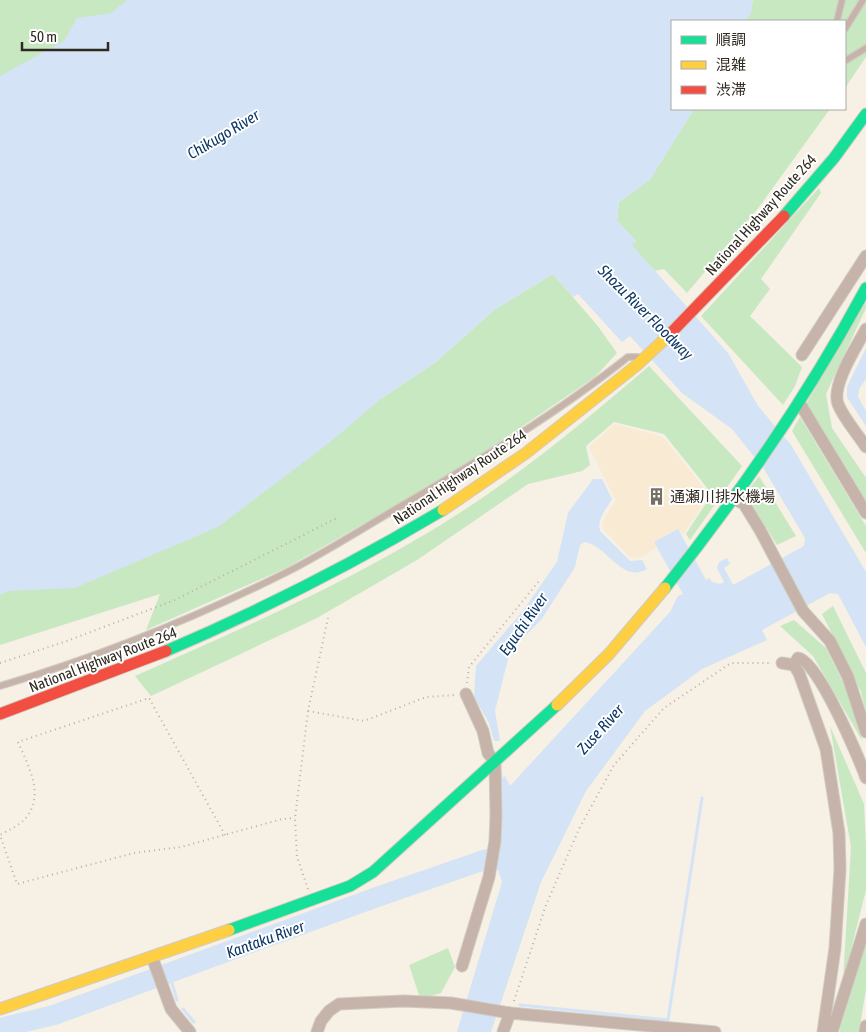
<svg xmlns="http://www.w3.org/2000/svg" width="866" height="1032" font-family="'Asap Condensed','Noto Sans JP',sans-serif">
  <rect width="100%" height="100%" fill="#f6f0e5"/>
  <!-- built -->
  <polygon fill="#f9ead4" points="615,424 663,437 709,495 682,536 677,529 654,542 657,547 642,557 631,558 603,529 603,521 616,500 589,447"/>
  <!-- green -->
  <g fill="#c8e8c2">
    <polygon points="0,0 145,0 0,86"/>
    <polygon points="753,0 866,0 866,57 845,88 845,21 746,21 751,12"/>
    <polygon points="694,109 830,109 759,207 687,293 664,269 654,271 631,245 636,241 617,221 619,202 650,179"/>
    <polygon points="819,188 821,193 761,279 770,289 750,316 802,367 795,386 783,405 701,316"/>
    <polygon points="553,274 597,325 617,353 595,377 458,470 286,568 146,630 160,594 0,645 0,595 382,398 436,362 494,310"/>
    <polygon points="866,302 866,308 826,394 832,428 866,478 866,504 806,404"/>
    <path d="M649,366l93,100 -52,74 -4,-6 26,-40 -48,-60 -50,-12 -28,24 4,19 -8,6 -54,13 -111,76 -100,58 -166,78 -16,-20c94,-42 188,-82 277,-134 86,-49 163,-112 237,-176z"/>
    <polygon points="800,417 866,526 866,553 792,431"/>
    <polygon points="759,476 796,536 777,545 745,494"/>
    <polygon points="833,606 866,673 866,713 861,692 822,614"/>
    <polygon points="794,620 826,648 844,684 863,742 813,656 780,626"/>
    <polygon points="830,726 864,804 866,847 866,890 843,981 851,847"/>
    <polygon points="866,940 866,989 859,1032 839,1032"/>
    <polygon points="448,948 455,967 441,993 428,997 419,995 409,965"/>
  </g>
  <!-- water -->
  <g fill="#d4e3f5">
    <polygon points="127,0 753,0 751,12 746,21 672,21 672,109 694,109 650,180 619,202 617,220 636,241 632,245 728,353 758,406 791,445 866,572 866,647 838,594 830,593 762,630 767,640 702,669 645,711 586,791 541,882 491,1032 457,1032 502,882 497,867 501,834 496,785 505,776 510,786 670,612 678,596 683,594 654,542 678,529 706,580 709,578 712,582 720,584 724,582 717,568 719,562 727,558 730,564 724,568 733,585 804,546 805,538 764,469 732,429 682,393 630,336 622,342 578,294 573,297 553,274 494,310 436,362 382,398 329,443 218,527 75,588 8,591 0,595 0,76 64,41 77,18 111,13"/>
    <polygon points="866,348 866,379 859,389 858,397 866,411 866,426 847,397 847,387"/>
    <path d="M593,479h9l10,20c-6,10 -15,20 -12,32l30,30 12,-1 5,9c-26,15 -39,-24 -63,-27l-4,3 -5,22 -34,53 -31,31 -15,60 5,30h-6l-5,-18 -15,-26 2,-31 46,-54 35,-50 11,-49z"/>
  </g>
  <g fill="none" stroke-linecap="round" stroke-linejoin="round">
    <!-- stream -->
    <g stroke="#d4e3f5" stroke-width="3">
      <polyline points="500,771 503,784"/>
      <polyline points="169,973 177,1000"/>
      <polyline points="520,1005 668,1020 702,798"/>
      <polyline points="183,1009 194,1022"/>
    </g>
    <!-- river -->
    <polyline stroke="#d4e3f5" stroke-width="20" points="0,1028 54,1015 377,897 487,859 514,861"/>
    <defs>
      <g id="lane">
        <polyline points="837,21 842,0"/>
        <polyline points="845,29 863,0"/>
        <polyline points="845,61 866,48"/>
        <path d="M0,686c98,-29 195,-68 287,-114 41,-21 81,-47 121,-70 75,-44 152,-91 220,-145h10"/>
      </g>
      <g id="street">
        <path d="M866,329c-9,17 -35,56 -28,75 6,15 19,29 28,43"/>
        <polyline points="802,355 866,256"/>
        <polyline points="799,402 866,513"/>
        <polyline points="734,499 744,504 760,530 803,611 830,641 848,677 866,732"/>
        <polyline points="782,663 794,665 799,673 826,749 839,833 840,869 835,948 823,1032"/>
        <path d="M794,665l4,-7c19,1 61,100 68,120"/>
        <polyline points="152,957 171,1009 190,1032"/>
        <polyline points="462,966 489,877 495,841 496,816 495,762 488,753 483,731 466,694"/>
        <polyline points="317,1032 321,1021 329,1011 339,1004 403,1001 451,1003 510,1013 715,1032"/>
        <polyline points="503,1032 510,1013"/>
        <polyline points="832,1032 866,924"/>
        <polyline points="865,1032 866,1026"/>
      </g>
      <g id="fast">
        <polyline points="784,216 834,158 866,114"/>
        <path d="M665,588c75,-94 144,-194 201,-300"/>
        <path d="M166,651c96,-41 188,-88 277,-141"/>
        <polyline points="229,930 350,886 373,872 557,705"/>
      </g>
      <g id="slow">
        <polyline points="443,510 526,453 637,365 668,336"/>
        <polyline points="557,705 609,654 665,588"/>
        <polyline points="0,1009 229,930"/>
      </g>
      <g id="jam">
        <polyline points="668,336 784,216"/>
        <polyline points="0,714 166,651"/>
      </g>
    </defs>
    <!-- lane casing -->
    <use href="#lane" stroke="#d1ccc3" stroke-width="8"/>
    <!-- street casing -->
    <use href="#street" stroke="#d1ccc3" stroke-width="13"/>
    <!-- fast casing -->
    <use href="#fast" stroke="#d1ccc3" stroke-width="13"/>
    <!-- slow casing -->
    <use href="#slow" stroke="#d1ccc3" stroke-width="13"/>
    <!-- jam casing -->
    <use href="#jam" stroke="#d1ccc3" stroke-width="13"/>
    <!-- path -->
    <g stroke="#bdafa8" stroke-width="2" stroke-dasharray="1 4" stroke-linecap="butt">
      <polyline points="0,663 64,642 175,600 337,518"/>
      <polyline points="467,683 469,667 539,581"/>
      <polyline points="308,711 364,721 426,697 455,695"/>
      <path d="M225,835l-76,-137 -131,44c11,26 28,54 6,78 -6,6 -17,11 -24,15l17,49 117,-31 47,-6 101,-28 13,-1"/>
      <polyline points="308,889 297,857 295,818 308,711 328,618"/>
      <polyline points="514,1001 546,905 579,829 614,765 664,708 731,663 770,663"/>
    </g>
    <!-- lane -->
    <use href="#lane" stroke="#c6b3aa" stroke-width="5.5"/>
    <!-- street -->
    <use href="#street" stroke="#c6b3aa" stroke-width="11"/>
    <!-- fast -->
    <use href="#fast" stroke="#16e098" stroke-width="11"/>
    <!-- slow -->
    <use href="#slow" stroke="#ffcf43" stroke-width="11"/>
    <!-- jam -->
    <use href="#jam" stroke="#f24e42" stroke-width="11"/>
  </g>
  <!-- icons -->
  <defs>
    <symbol id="building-bare" viewBox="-9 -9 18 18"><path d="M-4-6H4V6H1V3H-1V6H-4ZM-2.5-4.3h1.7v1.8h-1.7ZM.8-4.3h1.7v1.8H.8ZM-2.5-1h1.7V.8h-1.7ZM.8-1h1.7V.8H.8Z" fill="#756f65" stroke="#fff" stroke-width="2.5" paint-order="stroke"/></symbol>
  </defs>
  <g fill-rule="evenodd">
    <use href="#building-bare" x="644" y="484" width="25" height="25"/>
  </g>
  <g text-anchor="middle" stroke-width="4" stroke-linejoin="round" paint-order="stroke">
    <!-- street labels -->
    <g font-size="15" fill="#2f2a20" stroke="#fff">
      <text transform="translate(761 215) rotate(-48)" y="5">National Highway Route 264</text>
      <text transform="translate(460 477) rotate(-34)" y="5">National Highway Route 264</text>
      <text transform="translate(103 660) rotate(-21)" y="5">National Highway Route 264</text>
    </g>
    <!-- poi labels -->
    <g font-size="15" fill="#2f2a20" stroke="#fff" text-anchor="start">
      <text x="670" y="502">通瀬川排水機場</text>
    </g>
    <!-- water labels -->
    <g font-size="16" font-style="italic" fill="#0d3866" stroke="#fff">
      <text transform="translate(223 134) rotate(-31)" y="6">Chikugo River</text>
      <text transform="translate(646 312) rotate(45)" y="6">Shozu River Floodway</text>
      <text transform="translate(523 624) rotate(-55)" y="6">Eguchi River</text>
      <text transform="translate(600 729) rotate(-48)" y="6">Zuse River</text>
      <text transform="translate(265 939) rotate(-20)" y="6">Kantaku River</text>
    </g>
  </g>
  <!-- legend -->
  <rect x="671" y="20" width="175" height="90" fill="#ffffff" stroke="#acaaa6"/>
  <rect x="681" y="36" width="25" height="8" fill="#16e098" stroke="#acaaa6"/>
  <text x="716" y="45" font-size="15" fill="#2f2a20">順調</text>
  <rect x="681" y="61" width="25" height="8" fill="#ffcf43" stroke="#acaaa6"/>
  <text x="716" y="70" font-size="15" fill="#2f2a20">混雑</text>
  <rect x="681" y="86" width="25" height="8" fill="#f24e42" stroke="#acaaa6"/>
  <text x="716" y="95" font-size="15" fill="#2f2a20">渋滞</text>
  <!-- scale -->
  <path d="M22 42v8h86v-8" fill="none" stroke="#2f2a20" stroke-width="2.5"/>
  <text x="30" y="42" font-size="15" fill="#2f2a20" stroke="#ffffff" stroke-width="4" paint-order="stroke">50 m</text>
</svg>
